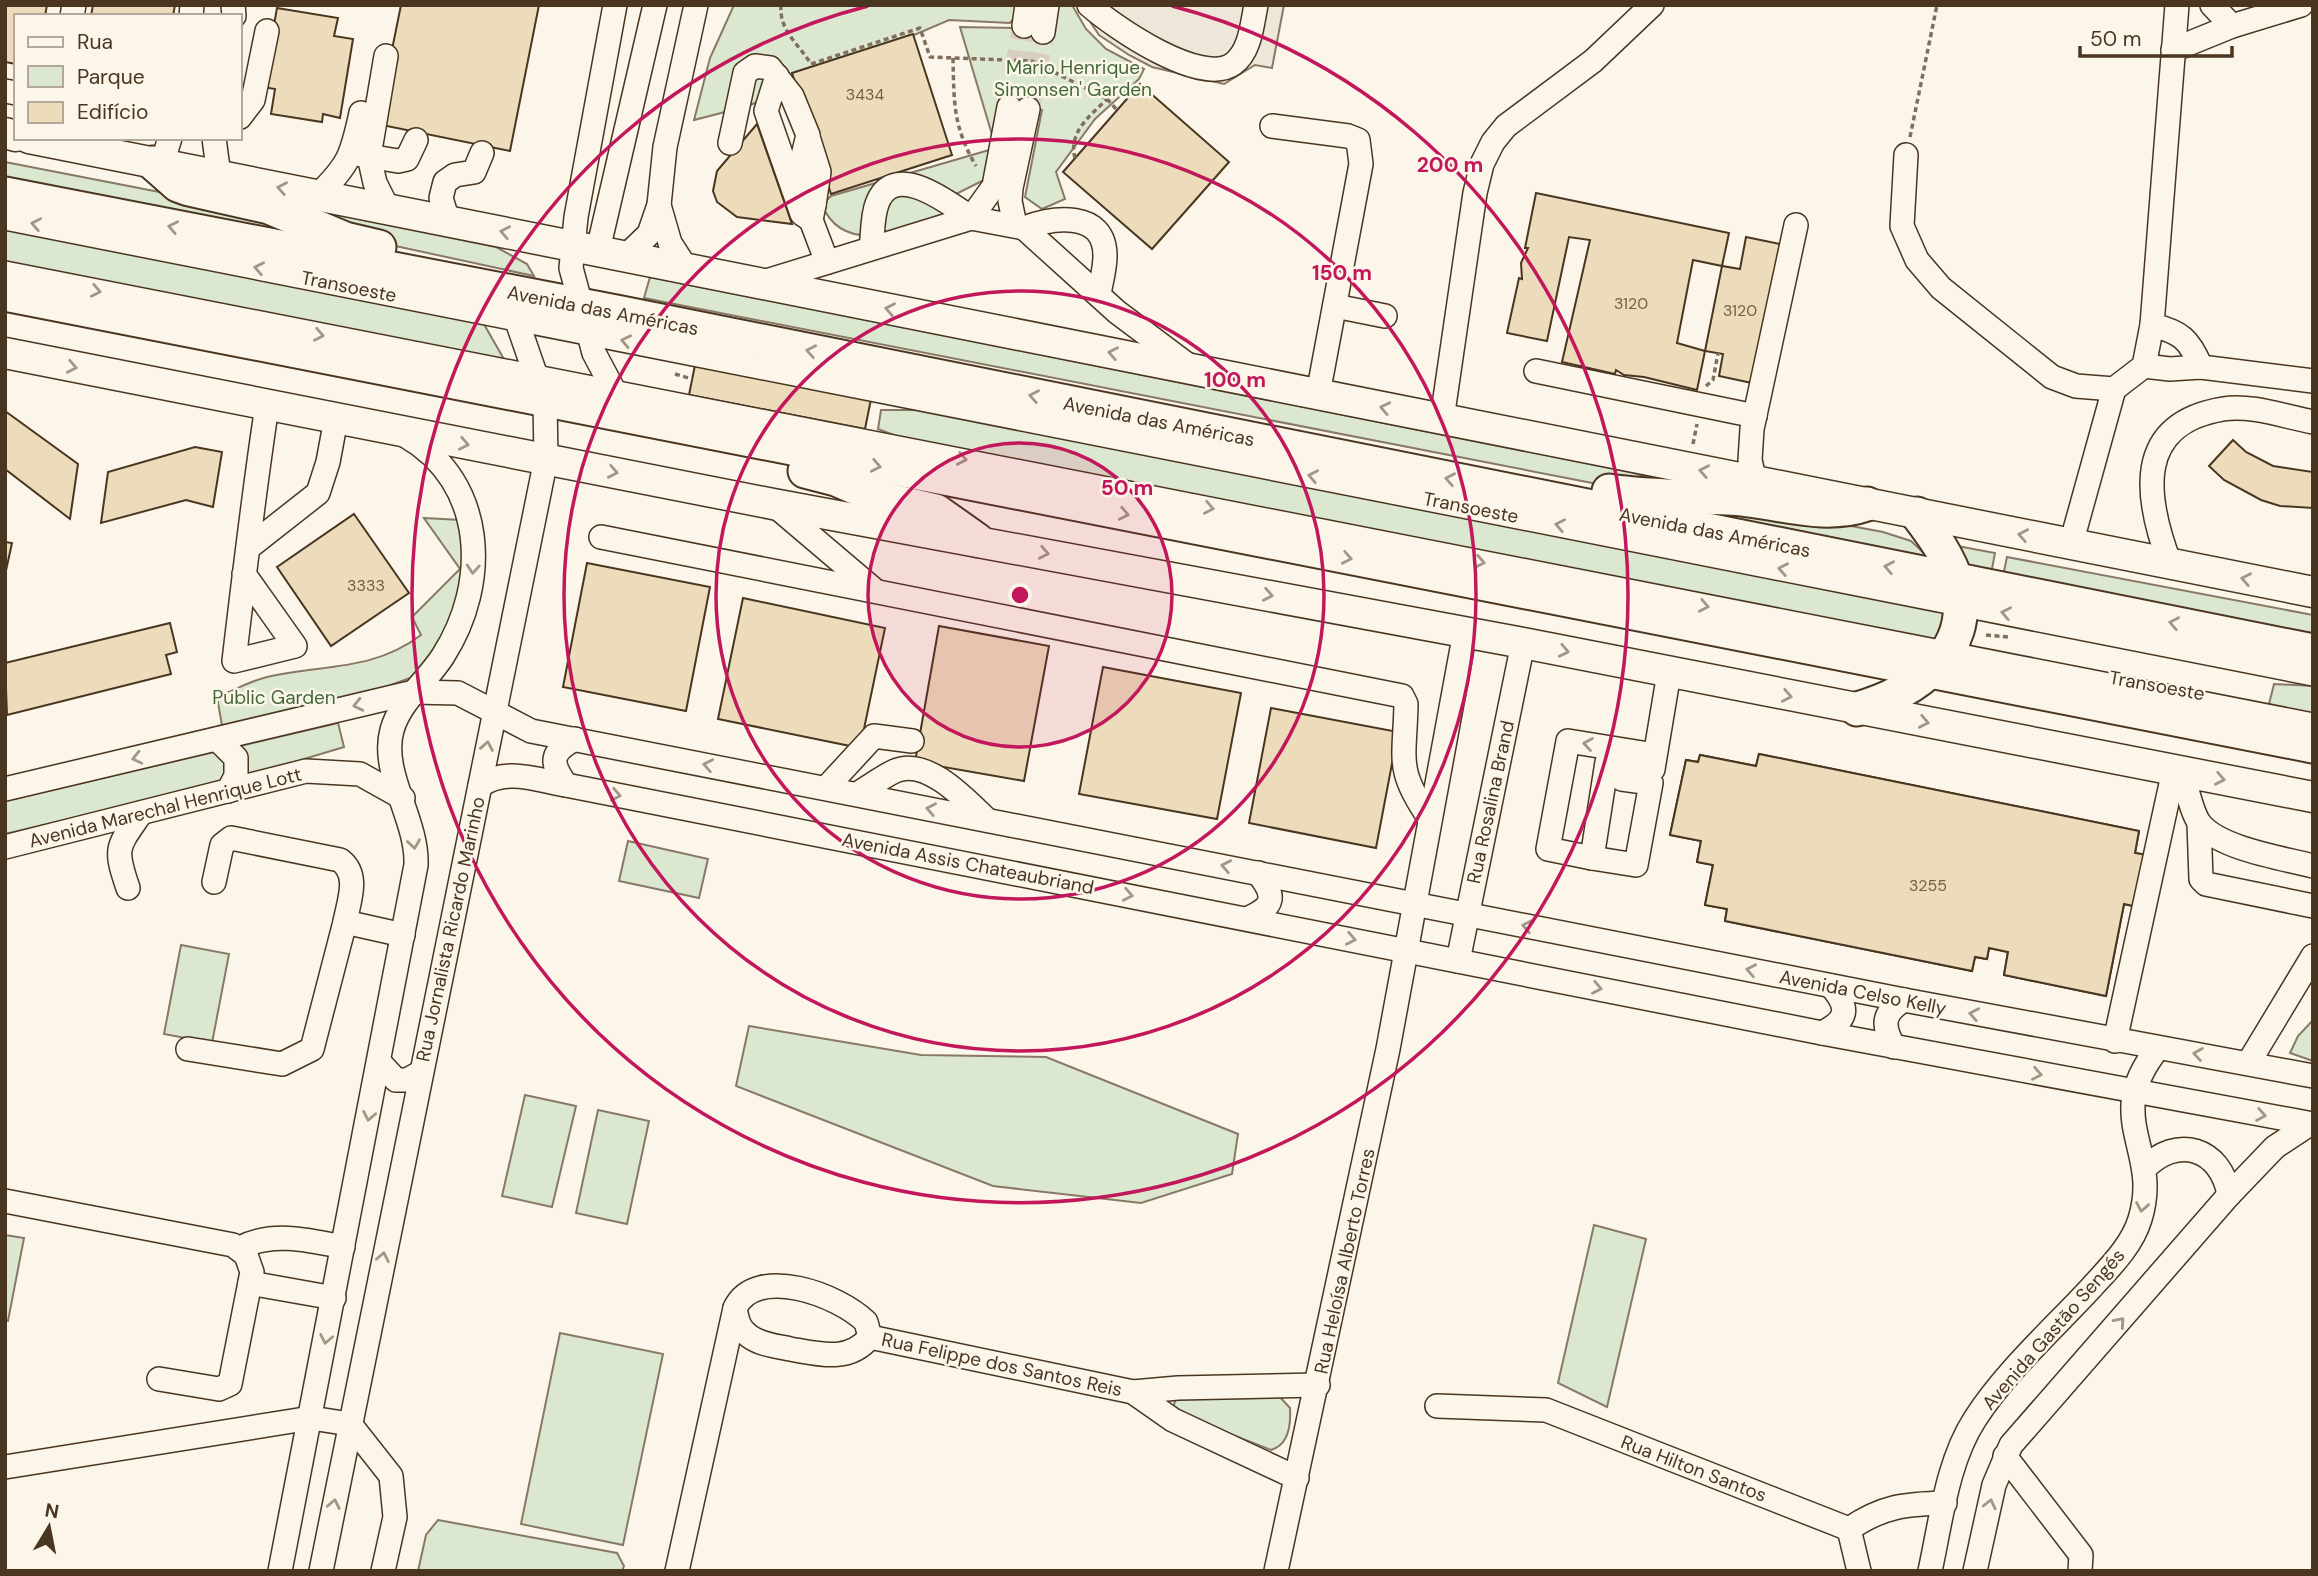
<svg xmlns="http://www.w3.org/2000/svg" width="2318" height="1576" font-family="'DM Sans',sans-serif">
  <rect width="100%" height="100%" fill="#fbf6e9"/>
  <!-- green -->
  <g fill="#dce7d0" stroke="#887966" stroke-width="2">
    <polygon points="734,5 1018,5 1019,13 1010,23 949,20 748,106 694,120 710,58"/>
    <path d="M1058,5h14l14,24 20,20 38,20 -5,10 -44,40 -39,53 9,27 -23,10 -17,-12 17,-87 -38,-7 -12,73 -42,21 -5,20c-40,13 -101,40 -123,-12l9,-9 165,-48 -36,-121 58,1z"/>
    <polygon points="5,162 252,210 304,233 295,240 5,182"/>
    <polygon points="320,211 496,247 527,264 534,276 354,237"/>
    <polygon points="5,225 481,319 509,368 5,267"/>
    <polygon points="650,277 1631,472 1691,491 1623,489 644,298"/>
    <polygon points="881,410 941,410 1946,609 1937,648 941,453 878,429"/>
    <polygon points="1645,505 1819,520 1883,532 1911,541 1927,556 1923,561"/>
    <path d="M424,518l37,2 8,36 -14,60 -17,35 -28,27 -38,14 -149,39 -6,-34c16,-6 33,-16 50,-20 55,-13 105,-5 154,-42l-9,-18 48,-48z"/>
    <polygon points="1952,545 1995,553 1991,574 1967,570"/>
    <polygon points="2007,557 2313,615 2313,639 2003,576"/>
    <polygon points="2274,684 2313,686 2313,718 2269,704"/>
    <polygon points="338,723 344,747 234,780 5,834 5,801"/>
    <polygon points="628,841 708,859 699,898 619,881"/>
    <polygon points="181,945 229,954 212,1043 164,1034"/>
    <polygon points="2313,1020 2313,1061 2290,1053 2298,1036"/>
    <polygon points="749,1026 921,1055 1046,1057 1238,1134 1232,1174 1141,1203 993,1186 736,1086"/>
    <polygon points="525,1095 576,1106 552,1207 502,1196"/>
    <polygon points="598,1110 649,1121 627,1224 576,1213"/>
    <polygon points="1594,1225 1646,1239 1607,1407 1558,1383"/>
    <polygon points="5,1235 24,1238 8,1321 5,1320"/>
    <polygon points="560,1333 663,1354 623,1545 521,1524"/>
    <path d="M1177,1396h102l11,12c1,17 -1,37 -19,42l-92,-36 -6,-7z"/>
    <polygon points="438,1520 617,1553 624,1566 622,1571 418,1571 426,1535"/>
  </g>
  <!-- parking -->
  <polygon fill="#ede7d9" stroke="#887966" stroke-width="2" points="1079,5 1284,5 1272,68 1255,65 1224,84 1152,67 1129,55 1099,35"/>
  <!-- building -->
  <g fill="#ecdcbc" stroke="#4a3520" stroke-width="2" fill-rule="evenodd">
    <polygon points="5,5 47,5 45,16 16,16 16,64 5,62"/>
    <polygon points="93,5 175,5 173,16 91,16"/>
    <polygon points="401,5 539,5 510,151 377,124"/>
    <polygon points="277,8 338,18 334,36 353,39 340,118 323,114 322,122 271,114 275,89 263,87"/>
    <polygon points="913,34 952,155 831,194 792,73"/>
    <polygon points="1140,84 1229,162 1152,249 1063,172"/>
    <polygon points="757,124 792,224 737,217 717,202 713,191 717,171"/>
    <polygon points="1536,193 1729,233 1722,266 1693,260 1677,343 1705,351 1697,390 1644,377 1624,375 1616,370 1615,374 1562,362 1590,240 1569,237 1547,341 1507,333 1519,278 1522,279 1521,263 1528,248 1525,248"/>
    <polygon points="1746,237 1780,244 1752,383 1719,376 1723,354 1705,351 1722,266 1740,269"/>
    <polygon points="695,365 871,399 865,429 689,395"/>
    <polygon points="5,411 78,464 70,519 5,469"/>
    <polygon points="2233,440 2246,452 2273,466 2313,472 2313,508 2280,506 2261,500 2224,480 2209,466"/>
    <polygon points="195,447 222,452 213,507 186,500 101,523 108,472"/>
    <polygon points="354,514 409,593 331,646 277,567"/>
    <polygon points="5,542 12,543 5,575"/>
    <polygon points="587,563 710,587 686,711 563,687"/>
    <polygon points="743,598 885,628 860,748 718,719"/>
    <polygon points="170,623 177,652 166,655 171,674 7,715 5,663"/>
    <polygon points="939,626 1049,646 1024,781 915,762"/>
    <polygon points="1103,667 1241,693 1217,819 1079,794"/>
    <polygon points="1271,708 1398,732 1376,848 1249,823"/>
    <path d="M1759,754l380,77 -4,22 18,3 -11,52 -18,-4 -18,92 -102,-21 4,-23 -19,-4 -2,11 -12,-2 -3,14 -247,-50 2,-12 -22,-4 8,-40 -16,-3 4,-21 -31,-6 16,-75 12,2 2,-7 56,11zM1780,792l34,5 8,18 11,2 -3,13 23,5 -5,23 12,2 -6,31 -17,14 -81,-16 -7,-13 13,-77zM1999,836l36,7 8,11 -4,22 -79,54 -28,-6 -10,-14 7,-37 11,2 5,-23 23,5 3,-12 11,2z"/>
    <polygon points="1759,754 2139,831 2135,853 2153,856 2142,908 2124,904 2106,996 2004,975 2008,952 1989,948 1987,959 1975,957 1972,971 1725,921 1727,909 1705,905 1713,865 1697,862 1701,841 1670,835 1686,760 1698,762 1700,755 1756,766"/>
  </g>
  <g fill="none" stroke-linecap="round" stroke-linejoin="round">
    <!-- minor-tunnel -->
    <g stroke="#d8cfc1" stroke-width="23" stroke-dasharray="23 11" stroke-linecap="butt">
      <polyline points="1009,107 1024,26"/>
      <polyline points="1028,109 1043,32"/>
    </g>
    <defs>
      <g id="minor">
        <polyline points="233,5 234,16"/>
        <polyline points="615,5 576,217 571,268 594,353 620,402"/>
        <path d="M1089,5c25,22 112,82 144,59 17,-12 19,-39 23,-59"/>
        <polyline points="2212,5 2232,26"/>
        <polyline points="72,16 74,5"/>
        <polyline points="191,16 192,5"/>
        <polyline points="1024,26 1027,5"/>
        <polyline points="1043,32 1047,5"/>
        <polyline points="2173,50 2232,26 2301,5"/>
        <polyline points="386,56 369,156 375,183 388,209"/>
        <polyline points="777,76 766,111 802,214 811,220 827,262"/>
        <polyline points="5,91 16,93"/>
        <polyline points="240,117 253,100 267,31"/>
        <polyline points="1272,126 1348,136 1358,140 1361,164 1318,394"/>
        <polyline points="808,137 819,172 814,205"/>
        <polyline points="214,138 219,176"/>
        <polyline points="730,143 745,73 755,66 770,68 792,96 808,135 800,168 814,205 811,220"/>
        <polyline points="356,154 398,161 407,159 416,140"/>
        <polyline points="1906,155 1902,226 1917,260 1941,288 2052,377 2076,386 2114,389 2144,366 2152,325 2177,5"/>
        <polyline points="162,164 170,138"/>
        <path d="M318,195c31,-30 34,-40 43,-82"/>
        <polyline points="659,205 670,243 686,268"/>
        <polyline points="5,218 2313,674"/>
        <polyline points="971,218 994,186 1009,107"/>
        <polyline points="448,221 441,198 445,182 455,175 474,172 482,153"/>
        <polyline points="1015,225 1010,201 1011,188 1028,109"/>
        <path d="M1024,228c29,-11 81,-18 81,28 0,13 -4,26 -6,38"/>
        <path d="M871,248c2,-13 1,-31 6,-44 16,-45 72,-1 94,14"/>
        <polyline points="598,250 655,5"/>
        <polyline points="626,256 649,234 659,205 665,147 696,5"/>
        <polyline points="5,273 2313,725"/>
        <polyline points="760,283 971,218 1024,228 1117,312 1189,366"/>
        <polyline points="1335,306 1385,316"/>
        <path d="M2152,325c29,7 37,14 49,42"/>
        <polyline points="2144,366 2170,369 2201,367 2313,381"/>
        <polyline points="1536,371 1755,416"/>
        <polyline points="1442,419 1475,193 1482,164 1493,142 1506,126 1593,61 1652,5"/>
        <polyline points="1755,482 1750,460 1752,429 1796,225"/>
        <polyline points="773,504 872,588"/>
        <path d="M601,537l801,159 4,8c-1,56 -11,65 24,115"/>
        <polyline points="2071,544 2114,389"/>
        <polyline points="248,548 318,493 328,462 336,419"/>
        <path d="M2170,564c-25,-66 -37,-140 53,-155 27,-5 63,8 90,13"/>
        <path d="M244,574l51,72 -61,15c10,-85 20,-170 33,-255"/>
        <polyline points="217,739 236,758 236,776 228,791"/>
        <polyline points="1655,755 1568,741 1548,849 1592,858 1607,762 1653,769 1669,673"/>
        <path d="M2182,772c5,15 9,40 18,52 21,25 82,34 113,42"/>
        <path d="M566,785c-16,-23 -16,-32 9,-46"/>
        <path d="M480,786c25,-19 57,-6 86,-1l1256,248 491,91"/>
        <polyline points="826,788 874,736 912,741"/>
        <polyline points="5,789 414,692 458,693 531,731 1904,1000 2313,1076"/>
        <path d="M857,794c12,-7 25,-17 38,-23 32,-14 71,29 92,49"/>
        <polyline points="2199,823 2201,879 2206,884 2313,906"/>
        <polyline points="5,847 306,771 360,774 403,798"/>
        <polyline points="1592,858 1636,865 1651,783 1622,779"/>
        <path d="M214,882l8,-37 9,-7 109,22c20,15 9,40 5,62l58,13"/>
        <path d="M128,888c-14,-41 -11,-40 13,-75"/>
        <path d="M1249,918c27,-12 26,-23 9,-45"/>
        <polyline points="1458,961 1523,643"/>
        <path d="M1822,1033c26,-13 28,-25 9,-47"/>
        <polyline points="2115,1041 2174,770"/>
        <path d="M1894,1047c-12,-21 -12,-34 10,-47"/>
        <polyline points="188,1049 282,1064 312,1049 345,922"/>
        <polyline points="2249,1062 2313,956"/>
        <polyline points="380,1063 396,1080 407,1080 420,1073"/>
        <path d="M2144,1169c33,-35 77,-21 85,26"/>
        <polyline points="5,1201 233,1245 246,1255 252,1272 230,1384 219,1389 159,1379"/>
        <path d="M240,1248c31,-17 69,-8 103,-1"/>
        <polyline points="250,1283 334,1298"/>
        <path d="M735,1308c2,12 4,21 14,28 12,9 28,10 41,13 29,5 59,14 80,-12"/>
        <polyline points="870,1337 1133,1392 1178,1388 1318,1385"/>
        <polyline points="1133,1392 1173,1420 1297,1478"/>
        <path d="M1437,1406l109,4 303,119c34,-23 56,-25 96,-26"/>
        <polyline points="2005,1456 2081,1555 2080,1571"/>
        <polyline points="5,1467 311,1418 350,1424 391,1476 395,1517 383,1571"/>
        <polyline points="1849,1529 1859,1571"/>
        <path d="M280,1571l136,-706c2,-45 -36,-92 -24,-135 8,-29 36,-50 51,-74 47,-73 43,-174 -37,-220"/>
        <polyline points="321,1571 546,459 545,402 512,307"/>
        <path d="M677,1571l58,-263c21,-44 104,-13 131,14l4,15"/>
        <polyline points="1276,1571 1388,1049 1465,632"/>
        <path d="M1930,1571c11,-50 17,-109 45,-152 31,-48 77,-89 116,-131 18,-20 41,-42 49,-69 22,-70 -39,-100 18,-171"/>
        <polyline points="1975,1571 1994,1485 2011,1445 2229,1195 2275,1147 2310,1124"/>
      </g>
      <g id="major">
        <polyline points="5,133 16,136"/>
        <polyline points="29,138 2313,592"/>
        <polyline points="5,353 773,504 1523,643 2313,797"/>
      </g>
      <g id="highway">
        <polyline points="153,163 178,185 189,189 269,207 345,239 379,247"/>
        <polyline points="5,194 621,313 2313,651"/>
        <polyline points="5,294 2313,746"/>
        <polyline points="805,471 836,479 880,498 936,511 977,540"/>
        <path d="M1609,491c40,6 79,5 119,7 47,2 93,22 139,6"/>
        <path d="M1857,709c56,-16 119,-57 100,-125 -7,-26 -24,-49 -40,-70"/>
      </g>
    </defs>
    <!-- minor casing -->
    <use href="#minor" stroke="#4a3520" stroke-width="26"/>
    <!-- major casing -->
    <use href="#major" stroke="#4a3520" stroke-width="33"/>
    <!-- highway casing -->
    <use href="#highway" stroke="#4a3520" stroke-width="37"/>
    <!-- path -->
    <g stroke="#7f6f5c" stroke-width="3.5" stroke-dasharray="5 3.5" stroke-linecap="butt">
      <path d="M781,5c-2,26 17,38 30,59l109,-36 10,29 102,4 75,38 10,11"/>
      <path d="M953,58c1,46 0,68 23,108"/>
      <polyline points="1910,137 1937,5"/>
      <path d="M1075,158c-7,-26 15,-42 32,-59"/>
      <polyline points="675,374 692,379"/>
      <polyline points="1706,386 1713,380 1718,353"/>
      <polyline points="1693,444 1697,424"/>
      <polyline points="1986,635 2008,637"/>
    </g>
    <!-- minor -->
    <use href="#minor" stroke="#fbf6e9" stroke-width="23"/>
    <!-- major -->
    <use href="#major" stroke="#fbf6e9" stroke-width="30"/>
    <!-- highway -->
    <use href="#highway" stroke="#fbf6e9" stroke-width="33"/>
  </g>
  <!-- one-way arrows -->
  <defs><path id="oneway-chevron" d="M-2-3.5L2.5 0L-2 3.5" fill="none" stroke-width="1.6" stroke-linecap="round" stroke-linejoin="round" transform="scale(1.75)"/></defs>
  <g stroke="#a29684">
    <use href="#oneway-chevron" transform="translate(282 188) rotate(-169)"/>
    <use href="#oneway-chevron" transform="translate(36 224) rotate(-169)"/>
    <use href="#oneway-chevron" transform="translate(173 227) rotate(-169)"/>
    <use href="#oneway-chevron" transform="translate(505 232) rotate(-169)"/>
    <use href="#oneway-chevron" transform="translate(259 268) rotate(-169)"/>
    <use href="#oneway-chevron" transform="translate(96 291) rotate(11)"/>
    <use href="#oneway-chevron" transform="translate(890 309) rotate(-169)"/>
    <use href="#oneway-chevron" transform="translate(319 335) rotate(11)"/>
    <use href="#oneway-chevron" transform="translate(626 341) rotate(-168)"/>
    <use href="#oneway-chevron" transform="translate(811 351) rotate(-169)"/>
    <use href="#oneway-chevron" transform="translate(1113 353) rotate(-169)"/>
    <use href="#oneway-chevron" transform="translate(72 367) rotate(11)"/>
    <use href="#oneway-chevron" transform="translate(1034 396) rotate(-169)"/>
    <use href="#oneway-chevron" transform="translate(1385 408) rotate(-168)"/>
    <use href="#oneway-chevron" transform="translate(464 444) rotate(11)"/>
    <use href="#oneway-chevron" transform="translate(962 459) rotate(11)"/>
    <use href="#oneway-chevron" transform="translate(876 466) rotate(11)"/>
    <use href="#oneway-chevron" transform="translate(1704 471) rotate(-169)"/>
    <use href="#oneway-chevron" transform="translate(613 472) rotate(11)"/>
    <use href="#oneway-chevron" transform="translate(1313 476) rotate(-169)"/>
    <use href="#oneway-chevron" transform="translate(1450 479) rotate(-169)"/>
    <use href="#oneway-chevron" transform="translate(1209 508) rotate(11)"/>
    <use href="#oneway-chevron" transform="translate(1124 514) rotate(11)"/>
    <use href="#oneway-chevron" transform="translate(1560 525) rotate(-169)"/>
    <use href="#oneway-chevron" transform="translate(2023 535) rotate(-169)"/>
    <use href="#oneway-chevron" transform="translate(1044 553) rotate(11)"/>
    <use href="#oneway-chevron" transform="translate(1347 558) rotate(11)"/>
    <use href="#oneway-chevron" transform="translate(1480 562) rotate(11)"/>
    <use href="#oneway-chevron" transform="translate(1889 567) rotate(-169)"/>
    <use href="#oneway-chevron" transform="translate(473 569) rotate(94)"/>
    <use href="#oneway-chevron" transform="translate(1783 569) rotate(-169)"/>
    <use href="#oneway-chevron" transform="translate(2246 579) rotate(-169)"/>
    <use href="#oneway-chevron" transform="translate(1268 595) rotate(11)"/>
    <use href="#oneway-chevron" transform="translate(1704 606) rotate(11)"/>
    <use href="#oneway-chevron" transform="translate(2006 613) rotate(-169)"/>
    <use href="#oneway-chevron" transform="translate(2174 623) rotate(-169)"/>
    <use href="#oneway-chevron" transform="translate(1564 651) rotate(12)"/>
    <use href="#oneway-chevron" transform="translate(1787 696) rotate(11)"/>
    <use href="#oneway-chevron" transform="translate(358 705) rotate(167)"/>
    <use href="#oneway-chevron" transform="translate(1924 722) rotate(11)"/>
    <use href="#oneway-chevron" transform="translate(1588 744) rotate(-171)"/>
    <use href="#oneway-chevron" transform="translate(487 746) rotate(-80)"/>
    <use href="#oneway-chevron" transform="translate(137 758) rotate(167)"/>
    <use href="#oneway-chevron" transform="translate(708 765) rotate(-169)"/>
    <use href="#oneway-chevron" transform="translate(2220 779) rotate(11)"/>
    <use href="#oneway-chevron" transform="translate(616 795) rotate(11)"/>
    <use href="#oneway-chevron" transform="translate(931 809) rotate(-169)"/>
    <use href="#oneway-chevron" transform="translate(414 844) rotate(82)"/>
    <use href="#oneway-chevron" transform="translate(1226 866) rotate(-169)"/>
    <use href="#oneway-chevron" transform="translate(1128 895) rotate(11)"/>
    <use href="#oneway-chevron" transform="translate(1527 926) rotate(-169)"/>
    <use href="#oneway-chevron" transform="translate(1351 939) rotate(11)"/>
    <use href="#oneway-chevron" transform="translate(1751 970) rotate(-169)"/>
    <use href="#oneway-chevron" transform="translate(1597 988) rotate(11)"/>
    <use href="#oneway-chevron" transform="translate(1974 1014) rotate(-169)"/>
    <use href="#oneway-chevron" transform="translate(2198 1054) rotate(-171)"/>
    <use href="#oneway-chevron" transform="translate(2037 1074) rotate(11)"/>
    <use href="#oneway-chevron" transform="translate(2261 1115) rotate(10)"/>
    <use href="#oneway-chevron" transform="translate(369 1116) rotate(101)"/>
    <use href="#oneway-chevron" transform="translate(2142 1207) rotate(100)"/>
    <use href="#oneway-chevron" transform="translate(383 1257) rotate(-79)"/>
    <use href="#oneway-chevron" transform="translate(2120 1322) rotate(-49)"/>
    <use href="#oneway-chevron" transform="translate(326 1339) rotate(101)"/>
    <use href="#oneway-chevron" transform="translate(334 1504) rotate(-79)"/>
    <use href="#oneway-chevron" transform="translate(1990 1504) rotate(-77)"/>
  </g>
  <!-- distance rings -->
  <circle cx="1020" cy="595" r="152" fill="#c2185b" fill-opacity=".12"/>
  <g fill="none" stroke="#c2185b" stroke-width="3.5">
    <circle cx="1020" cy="595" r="152"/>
    <circle cx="1020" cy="595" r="304"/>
    <circle cx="1020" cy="595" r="456"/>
    <path d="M1172 6A608 608 0 1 1 868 6"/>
  </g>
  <g text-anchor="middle" stroke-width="5" stroke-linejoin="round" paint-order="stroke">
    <!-- number labels -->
    <g font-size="16" fill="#725f47">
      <text x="865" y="100">3434</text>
      <text x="1631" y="309">3120</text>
      <text x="1740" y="316">3120</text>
      <text x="366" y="591">3333</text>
      <text x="1928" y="891">3255</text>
    </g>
    <!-- park labels -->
    <g font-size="19" fill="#436837" stroke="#fbf6e9">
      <text x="1073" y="74">Mario Henrique<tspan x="1073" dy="22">Simonsen' Garden</tspan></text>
      <text x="274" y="704">Public Garden</text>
    </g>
    <!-- street labels -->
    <g font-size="19" fill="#4a3520" stroke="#fbf6e9">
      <text transform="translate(349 286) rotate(11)" y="7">Transoeste</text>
      <text transform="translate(603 310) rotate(11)" y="7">Avenida das Américas</text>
      <text transform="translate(1159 421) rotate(11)" y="7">Avenida das Américas</text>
      <text transform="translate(1471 507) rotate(11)" y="7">Transoeste</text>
      <text transform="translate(1715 532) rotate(11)" y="7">Avenida das Américas</text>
      <text transform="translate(2157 685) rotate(10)" y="7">Transoeste</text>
      <text transform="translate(1490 802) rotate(-78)" y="7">Rua Rosalina Brand</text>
      <text transform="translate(165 807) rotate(-14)" y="7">Avenida Marechal Henrique Lott</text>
      <text transform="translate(968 863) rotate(11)" y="7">Avenida Assis Chateaubriand</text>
      <text transform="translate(450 929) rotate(-78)" y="7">Rua Jornalista Ricardo Marinho</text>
      <text transform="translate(1863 992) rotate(11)" y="7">Avenida Celso Kelly</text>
      <text transform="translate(1344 1261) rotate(-78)" y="7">Rua Heloísa Alberto Torres</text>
      <text transform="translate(2053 1329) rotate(-49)" y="7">Avenida Gastão Sengés</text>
      <text transform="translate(1002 1364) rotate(12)" y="7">Rua Felippe dos Santos Reis</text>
      <text transform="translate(1694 1468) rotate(21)" y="7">Rua Hilton Santos</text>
    </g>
  </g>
  <circle cx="1020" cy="595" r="10" fill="#c2185b" stroke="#fbf6e9" stroke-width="3.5"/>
  <g font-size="21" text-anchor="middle" font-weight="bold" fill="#c2185b" stroke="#fbf6e9" stroke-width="5" stroke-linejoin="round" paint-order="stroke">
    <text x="1450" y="172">200 m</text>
    <text x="1342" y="280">150 m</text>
    <text x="1235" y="387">100 m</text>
    <text x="1127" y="495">50 m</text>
  </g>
  <!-- border -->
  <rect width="2318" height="1576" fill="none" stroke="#4a3520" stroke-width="14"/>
  <!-- legend -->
  <rect x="14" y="14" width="228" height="126" fill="#fbf6e9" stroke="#b4a999" stroke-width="2"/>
  <rect x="28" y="37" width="35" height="10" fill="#fbf6e9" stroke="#b4a999" stroke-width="2"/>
  <text x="77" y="49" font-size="21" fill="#4a3520">Rua</text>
  <rect x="28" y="66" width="35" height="21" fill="#dce7d0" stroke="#b4a999" stroke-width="2"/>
  <text x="77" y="84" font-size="21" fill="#4a3520">Parque</text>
  <rect x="28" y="102" width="35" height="21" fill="#ecdcbc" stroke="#b4a999" stroke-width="2"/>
  <text x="77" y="119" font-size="21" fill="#4a3520">Edifício</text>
  <!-- north arrow -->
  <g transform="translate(49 1527) rotate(10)" stroke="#fbf6e9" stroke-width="5" paint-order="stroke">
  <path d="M0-5L12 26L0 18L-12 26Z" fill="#4a3520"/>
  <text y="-10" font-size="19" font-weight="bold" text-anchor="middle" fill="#4a3520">N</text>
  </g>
  <!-- scale -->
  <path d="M2080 46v10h152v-10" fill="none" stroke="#4a3520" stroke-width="3.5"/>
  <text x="2090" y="46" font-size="21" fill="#4a3520" stroke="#fbf6e9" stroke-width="5" paint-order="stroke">50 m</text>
</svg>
